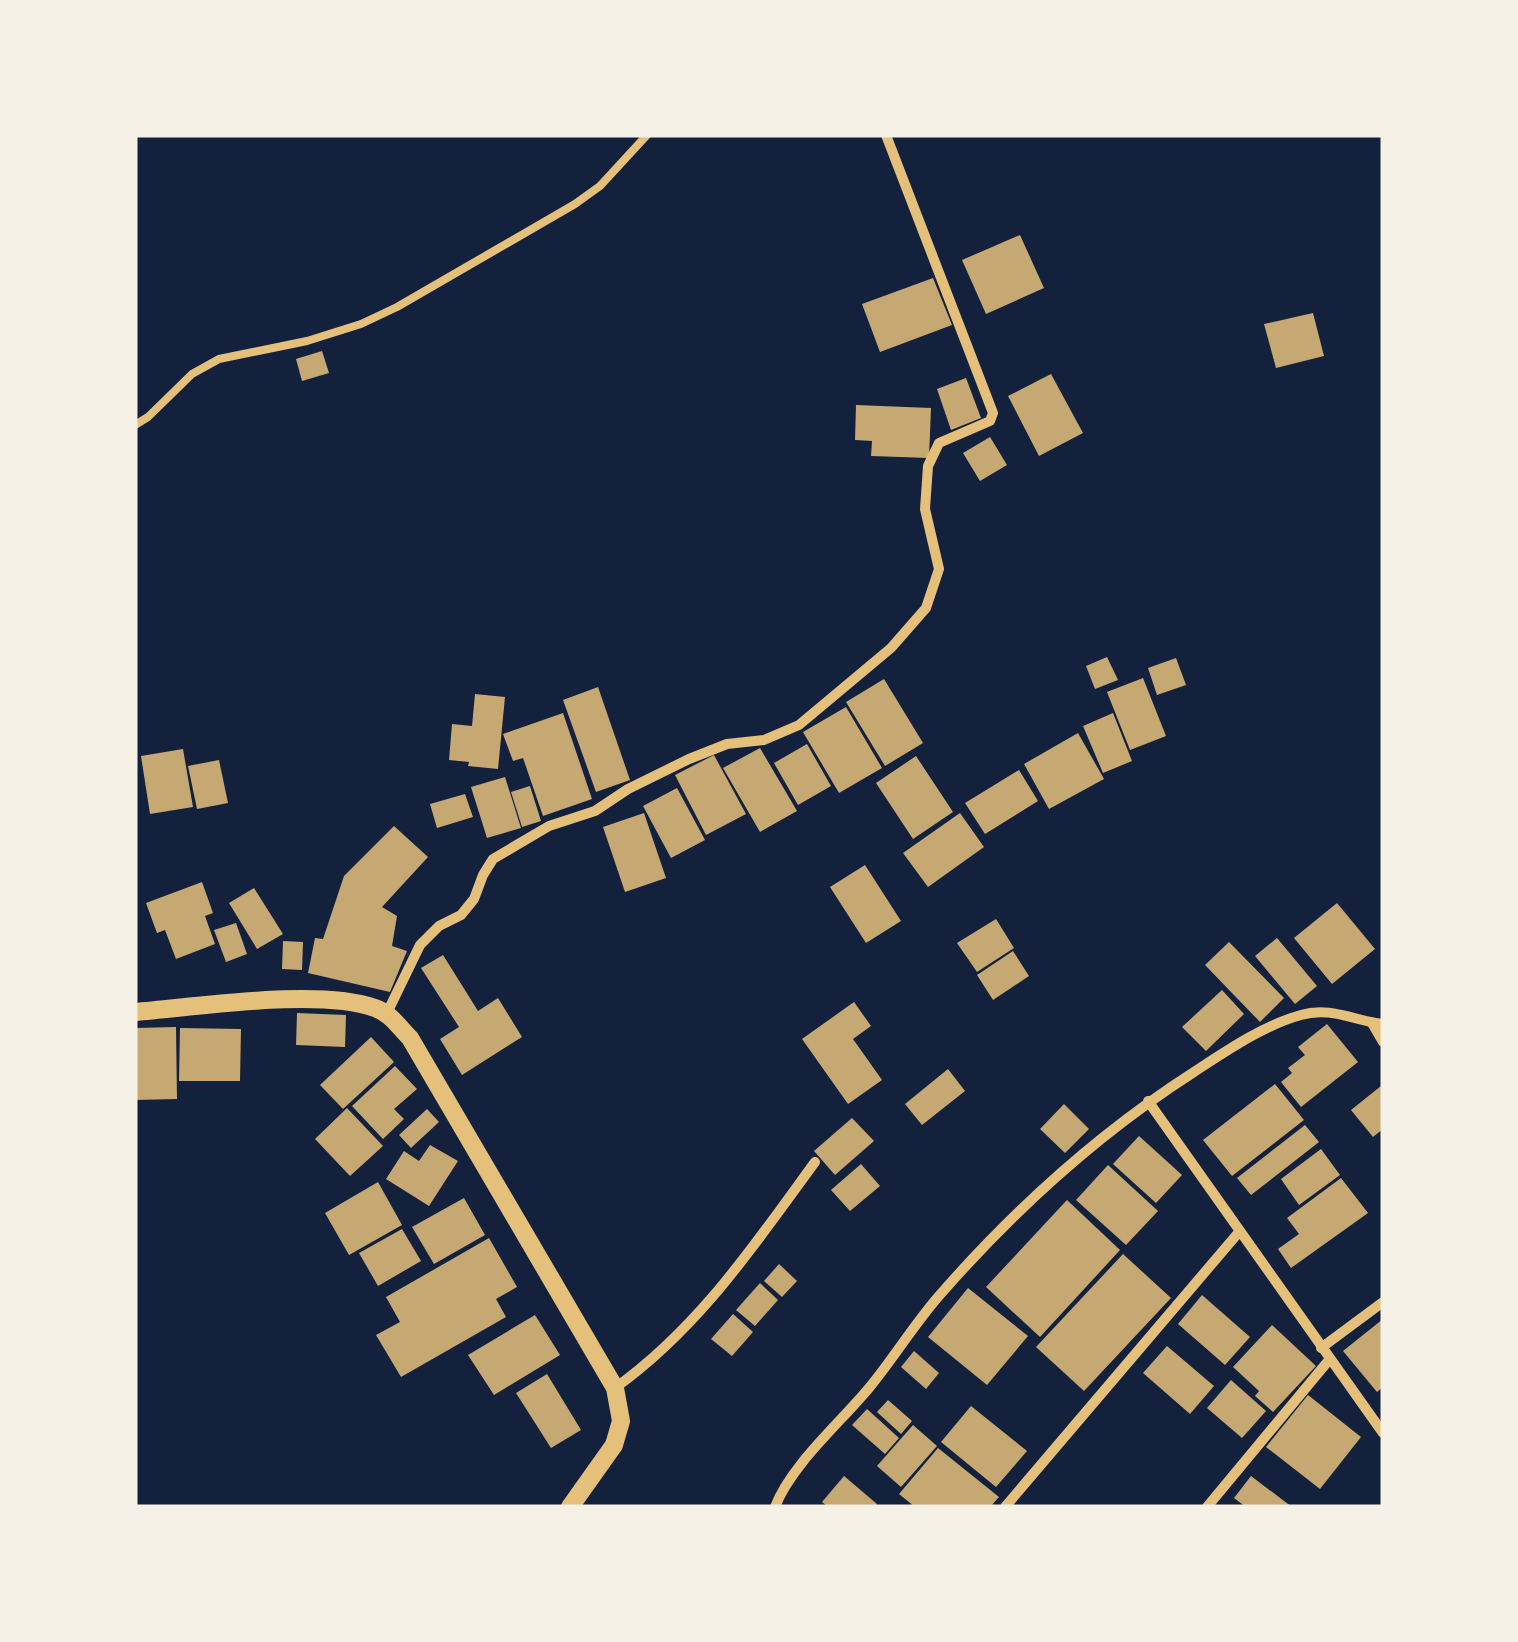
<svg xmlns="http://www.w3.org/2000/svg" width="1518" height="1642" font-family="Lato,sans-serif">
  <rect width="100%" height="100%" fill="#14213d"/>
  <!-- building -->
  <g fill="#c6a872">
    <polygon points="1020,235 1044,288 986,314 962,260"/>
    <polygon points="933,278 952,325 880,352 862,304"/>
    <polygon points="1313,313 1324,356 1276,368 1264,324"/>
    <polygon points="322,351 329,373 302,381 296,359"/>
    <polygon points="1051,374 1083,433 1039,456 1008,396"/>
    <polygon points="966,378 981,418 951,430 937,389"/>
    <polygon points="856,405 931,408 929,458 871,456 872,441 855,440"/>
    <polygon points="990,437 1007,465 980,481 963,453"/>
    <polygon points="1107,657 1118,680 1095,689 1086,666"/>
    <polygon points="1176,658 1186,685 1157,695 1148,668"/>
    <polygon points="1143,678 1166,736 1130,750 1107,692"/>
    <polygon points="884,679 923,743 885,766 846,702"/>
    <polygon points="598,687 630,780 596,792 563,700"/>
    <polygon points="475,694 505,697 498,769 468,766 469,762 449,760 452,724 472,726"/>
    <polygon points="846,707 882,768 839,793 803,732"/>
    <polygon points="563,713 592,799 543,816 523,758 513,761 503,734"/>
    <polygon points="1113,713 1132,761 1103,773 1083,726"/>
    <polygon points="1078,733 1104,779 1049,809 1024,764"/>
    <polygon points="807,744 831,786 798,805 774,763"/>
    <polygon points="760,748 797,811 760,832 723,768"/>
    <polygon points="183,749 193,807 150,814 141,756"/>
    <polygon points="714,755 746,814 706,835 675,775"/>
    <polygon points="916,756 953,812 913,839 876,783"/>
    <polygon points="219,760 228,803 197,809 188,766"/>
    <polygon points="1019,770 1038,801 985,834 965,803"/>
    <polygon points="505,777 521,828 487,838 471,787"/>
    <polygon points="530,786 541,821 522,827 511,792"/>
    <polygon points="677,788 705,840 671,858 643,806"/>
    <polygon points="465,794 473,817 437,828 430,804"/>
    <polygon points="644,813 666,878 625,892 603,827"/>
    <polygon points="960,813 984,847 928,887 903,853"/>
    <polygon points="394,826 428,857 382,907 397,916 392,946 407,951 390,992 308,973 315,938 323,939 344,876"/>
    <polygon points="865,865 901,921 866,943 830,887"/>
    <polygon points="202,882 213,913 205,916 215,944 176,959 165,930 157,933 146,903"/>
    <polygon points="254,888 283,934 257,949 229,903"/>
    <polygon points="1337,903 1375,949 1332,984 1294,938"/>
    <polygon points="996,919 1014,948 977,972 957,943"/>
    <polygon points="236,923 247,954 226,962 214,930"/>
    <polygon points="1277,938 1317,986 1295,1004 1255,956"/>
    <polygon points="283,941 303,942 302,970 282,969"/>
    <polygon points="1229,942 1284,998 1260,1022 1205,965"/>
    <polygon points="1013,951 1029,976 993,1000 977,975"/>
    <polygon points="443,955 478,1011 498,998 522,1037 462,1075 440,1039 459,1027 421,968"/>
    <polygon points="1222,990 1244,1014 1206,1051 1182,1027"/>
    <polygon points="854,1002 871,1026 853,1039 882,1080 848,1104 802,1039"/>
    <polygon points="297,1013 346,1015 345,1047 296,1045"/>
    <polygon points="1327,1024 1358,1062 1301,1107 1281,1082 1292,1073 1288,1068 1305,1055 1298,1047"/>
    <polygon points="176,1027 177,1099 135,1100 135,1028"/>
    <polygon points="180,1028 241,1029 240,1081 179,1081"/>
    <polygon points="371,1037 394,1062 343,1109 320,1085"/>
    <polygon points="395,1066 417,1089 394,1109 404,1119 383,1139 352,1106"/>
    <polygon points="948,1069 965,1091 922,1125 905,1104"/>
    <polygon points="1275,1084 1304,1120 1232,1176 1203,1140"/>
    <polygon points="1381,1086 1383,1129 1373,1137 1351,1110"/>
    <polygon points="1064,1104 1089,1129 1065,1153 1040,1129"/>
    <polygon points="347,1108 383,1146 350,1176 315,1139"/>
    <polygon points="427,1109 439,1122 411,1148 399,1135"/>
    <polygon points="852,1118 874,1141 835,1175 814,1151"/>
    <polygon points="1305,1125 1319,1142 1251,1195 1237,1178"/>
    <polygon points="1139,1136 1182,1175 1156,1203 1113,1164"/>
    <polygon points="430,1145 458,1161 429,1206 386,1179 404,1151 419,1161"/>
    <polygon points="1321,1149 1340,1175 1299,1205 1281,1179"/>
    <polygon points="861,1164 880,1186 850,1211 831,1190"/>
    <polygon points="1108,1165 1158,1211 1126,1245 1076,1200"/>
    <polygon points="1341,1178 1368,1213 1291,1268 1278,1249 1299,1234 1287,1218"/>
    <polygon points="378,1182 402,1225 349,1255 325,1213"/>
    <polygon points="464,1198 485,1235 434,1264 412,1227"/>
    <polygon points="1067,1200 1120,1250 1040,1337 986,1287"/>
    <polygon points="402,1229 421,1261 378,1286 359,1253"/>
    <polygon points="489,1238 517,1287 496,1299 506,1317 401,1377 376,1335 400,1322 386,1297"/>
    <polygon points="1123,1254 1171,1298 1084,1391 1036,1347"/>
    <polygon points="779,1264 797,1281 782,1297 764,1281"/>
    <polygon points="760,1283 778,1300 755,1326 736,1310"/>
    <polygon points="968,1288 1028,1336 987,1385 928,1337"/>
    <polygon points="1202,1295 1250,1337 1225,1365 1178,1324"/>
    <polygon points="733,1314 753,1332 732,1356 711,1339"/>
    <polygon points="535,1315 560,1355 494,1395 468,1355"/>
    <polygon points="1383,1319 1383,1387 1377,1392 1343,1351"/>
    <polygon points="1272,1325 1316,1366 1273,1412 1255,1396 1259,1391 1233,1367"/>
    <polygon points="1167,1346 1214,1386 1190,1414 1143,1373"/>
    <polygon points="914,1351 939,1373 926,1389 901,1367"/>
    <polygon points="547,1374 581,1430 551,1448 516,1393"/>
    <polygon points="1231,1380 1266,1411 1242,1438 1207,1408"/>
    <polygon points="1308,1395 1361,1437 1320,1489 1266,1447"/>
    <polygon points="888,1400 912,1421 901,1434 877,1412"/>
    <polygon points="971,1406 1027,1451 996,1487 941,1442"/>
    <polygon points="867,1409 899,1438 885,1454 852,1425"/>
    <polygon points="913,1425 937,1446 901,1487 877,1466"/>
    <polygon points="938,1448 999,1497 990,1507 915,1507 899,1494"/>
    <polygon points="844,1476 877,1504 874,1507 828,1507 822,1502"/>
    <polygon points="1251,1476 1292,1507 1246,1507 1234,1498"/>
  </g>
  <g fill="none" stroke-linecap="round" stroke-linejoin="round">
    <!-- service -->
    <polyline stroke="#e5c07b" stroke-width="8" points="135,425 148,417 192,374 219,359 307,341 361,324 397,307 575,204 600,186 647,135"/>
    <!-- minor -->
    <g stroke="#e5c07b" stroke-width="10">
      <polyline points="387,1013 420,945 439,926 461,915 474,899 483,875 493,859 549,826 595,811 628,789 689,759 727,744 764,740 799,725 891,648 926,608 939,569 925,509 928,466 939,443 990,421 993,413 886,135"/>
      <polyline points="1372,1023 1383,1042"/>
      <polyline points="1148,1101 1383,1433"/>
      <polyline points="1321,1348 1383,1302"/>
      <path d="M615,1388c84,-60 140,-144 200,-226"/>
      <path d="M775,1507c16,-42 65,-84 94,-119 24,-29 44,-62 69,-91 74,-85 161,-164 256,-225 32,-21 70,-47 107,-57 29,-9 54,6 82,9"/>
      <polyline points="1005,1507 1239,1232"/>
      <polyline points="1207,1507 1329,1360"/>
    </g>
    <!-- tertiary -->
    <path stroke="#e5c07b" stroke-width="18" d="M135,1012c63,-5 183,-24 240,-4 15,5 24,19 35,30l205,350 6,33 -7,24 -44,62"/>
  </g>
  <!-- border -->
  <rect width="1518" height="1642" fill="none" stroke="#f6f1e7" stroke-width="275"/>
</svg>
